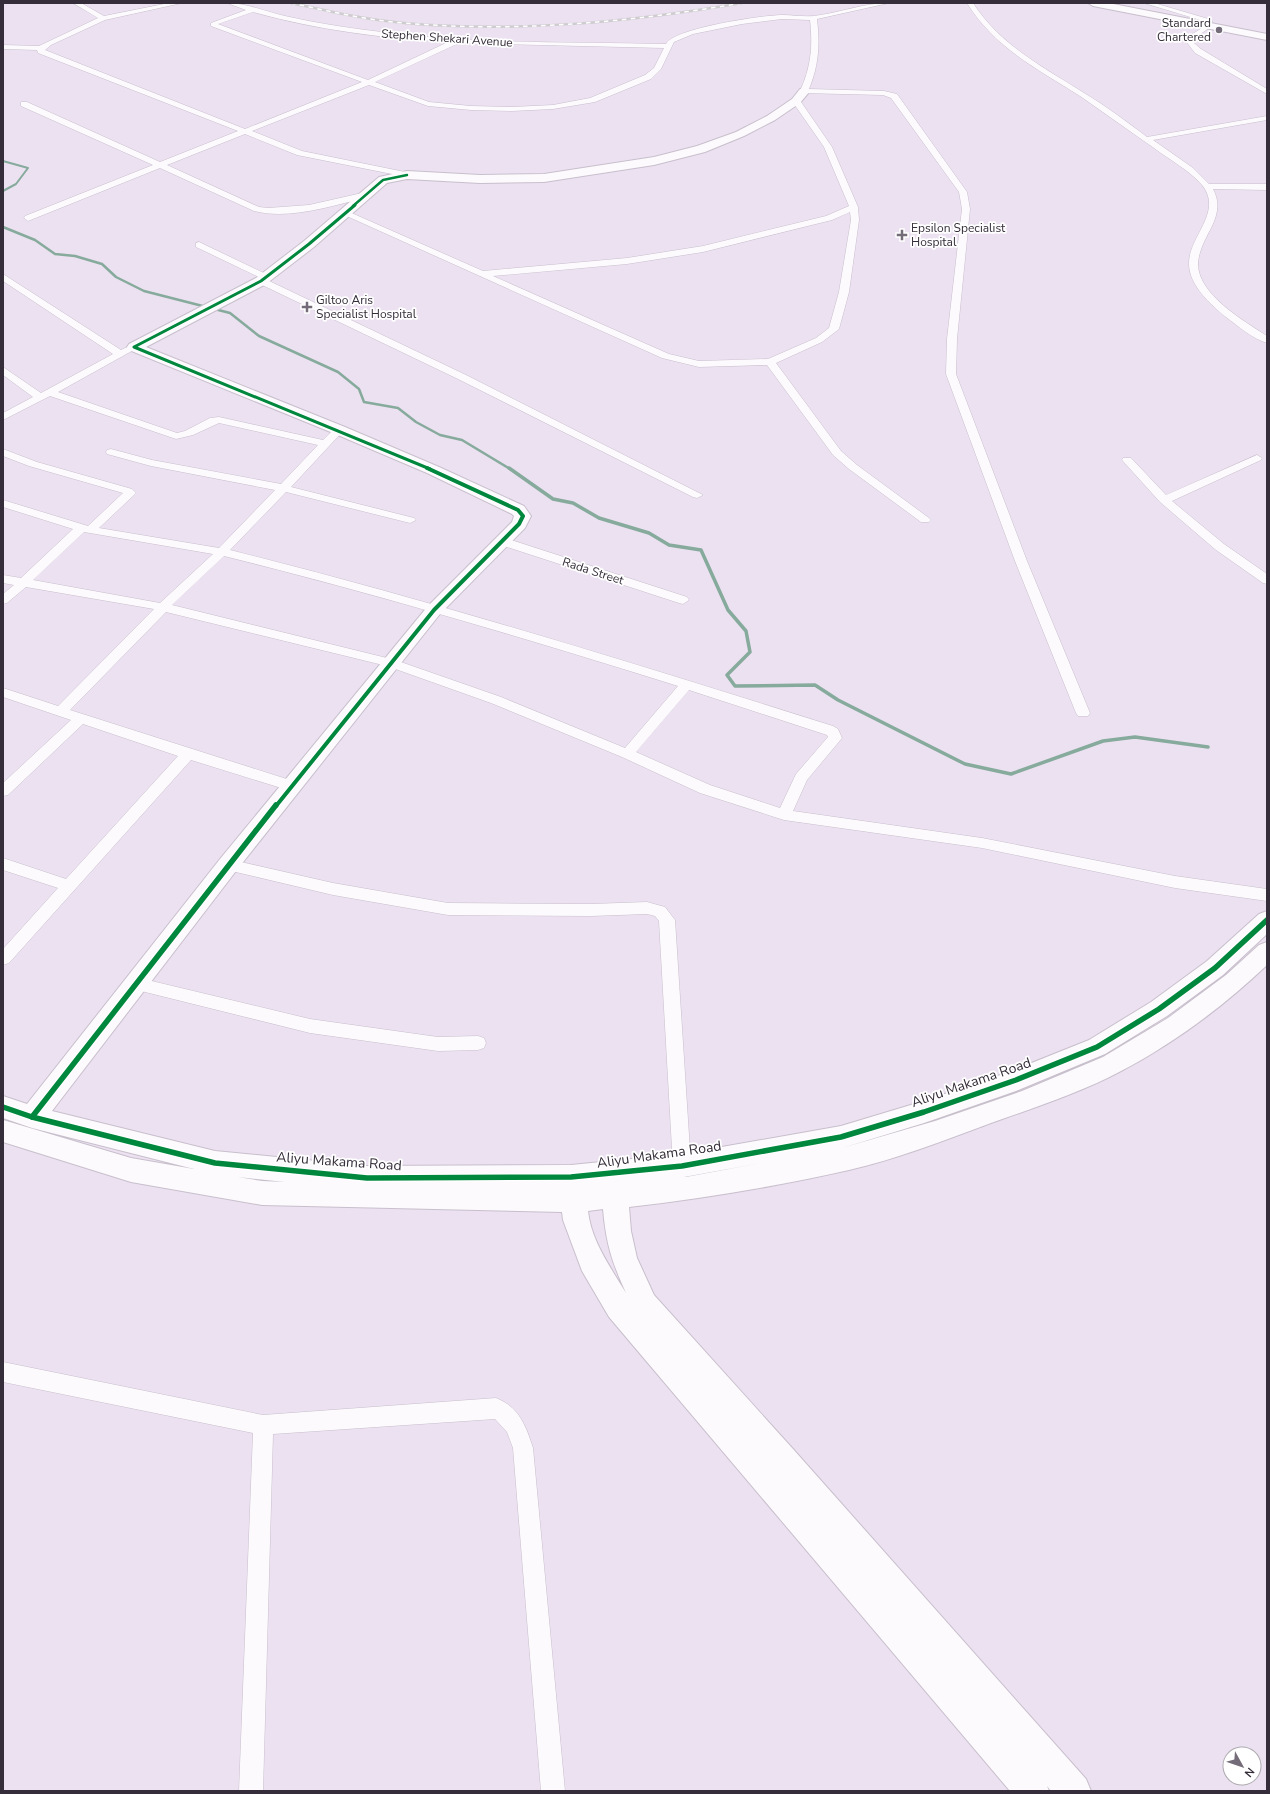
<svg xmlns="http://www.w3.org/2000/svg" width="1270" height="1794" font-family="'Nunito Sans',sans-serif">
  <rect width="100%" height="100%" fill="#ece1f1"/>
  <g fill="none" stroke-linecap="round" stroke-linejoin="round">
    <!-- stream-far2 -->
    <polyline stroke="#86aa9c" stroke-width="2" points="3,161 28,168 16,184 3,191"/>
    <!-- stream-far1 -->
    <polyline stroke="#86aa9c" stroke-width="2.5" points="3,227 35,240 55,254 75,256 102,264 116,277 144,291 230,313 259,336 338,372 359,389 364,402 398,408 416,422 440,435 462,440 510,469"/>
    <!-- stream -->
    <polyline stroke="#86aa9c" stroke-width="3.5" points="509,468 553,499 573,503 599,518 649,533 669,545 701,550 728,610 746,631 750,652 727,675 735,686 815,685 838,700 965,764 1011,774 1103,741 1135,737 1208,747"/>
    <defs>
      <g id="street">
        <path d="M73,3h8l23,13 65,-13h13l-77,17 -54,25 -6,5 200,79 117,-47 -151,-56v-3l35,-13 -19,-7c20,0 39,9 58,13 35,8 70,13 105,17 91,11 184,9 276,11 8,-16 98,-29 117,-29 10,0 21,2 31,1 25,-3 50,-13 75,-13l-72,16c3,25 2,46 -8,70l75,2 13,3 70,98 3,17 -13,130 -1,35 71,187 63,152 -2,3h-10l-2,-3 -61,-152 -69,-187 1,-35 15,-130 -3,-17 -68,-94 -8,-3 -82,-2 -1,-2c11,-24 13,-45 10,-71l-28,-1 -40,5 -49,10 -19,8 -13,27 -10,10 -56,23 -42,7 -41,2 -41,-1 -43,-4 -59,-21 -117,46 50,20 108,22 1,2 -4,2 -110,-22 -52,-21 -78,31 92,42 9,1 41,-3 53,-12 4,3 -1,2c-34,8 -76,22 -111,13l-94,-43 -132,53 -4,-3 1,-2 128,-51 -132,-59v-4h6l133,60 78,-31 -200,-78 -1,-3 -34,-1v-4l36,1 59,-28zM253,12c64,18 129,26 195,30l-80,38 -150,-56zM459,43l205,5 -10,20 -9,7 -55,23 -37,7 -41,2 -41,-1 -42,-4 -54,-20z"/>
        <path d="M967,3h6c27,42 70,64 111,90 22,13 43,29 63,44l120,-21v4l-114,20 40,28 16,16h58v6l-54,-1c7,13 5,24 -1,37 -6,12 -13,24 -14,37 -1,31 46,58 69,73v7c-14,-4 -29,-17 -41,-26 -15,-12 -37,-32 -37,-53 -1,-27 35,-52 13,-79 -13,-15 -32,-25 -48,-37 -25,-17 -49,-35 -74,-52 -44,-28 -85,-48 -113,-93z"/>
        <polygon points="1144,3 1154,3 1212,20 1213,21 1210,23 1213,25 1212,26 1193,39 1194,43 1201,49 1267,89 1267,94 1195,53 1185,40 1186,38 1210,23"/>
        <path d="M793,99h6l33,48 26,60 1,13 -10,72 -10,37 -17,13 -46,21 65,88 16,14 72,53 2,2 -2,2h-8l-72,-53 -16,-14 -66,-90 -68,2 -37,-9 -322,-145 1,-2h6l136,60 144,-13 76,-12 123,-30 23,-10 -25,-59 -32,-46zM850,212l1,8 -12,72 -10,36 -13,10 -48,21 -69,2 -30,-7 -176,-78 134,-12 76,-12 129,-32z"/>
        <polygon points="199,242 272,277 270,279 265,279 466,375 703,495 697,498 693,497 458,379 258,283 258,279 263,279 196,247 196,243"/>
        <path d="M3,274l118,76 13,-6 5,3 -81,45 119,41 8,-2 25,-13 9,-1 104,23 12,-12h8l1,2 -53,57 123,31 2,2 -6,3 -124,-31 -56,58c204,51 403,113 603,176l5,3 4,9 -35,42 -14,31 189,27 193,38 92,13v12l-92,-13 -193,-40 -198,-28 -84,-27 -78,-36 -131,-54 -104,-37 -221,-54 -96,98 226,72 2,4 -2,4 -5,1 -100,-31 -182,203 -6,2v-16l55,-61 -55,-18v-12l63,21 112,-123 -95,-32 -75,71 -5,1v-13l68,-63 -68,-23v-9l55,18 96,-97 -128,-22 -19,16 -4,1v-10l11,-9 -11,-2v-8l18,3 52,-49 -70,-22v-7l85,26 35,-33 -94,-27 -26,-10v-7l34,13 95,27 4,4 -2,2 -35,33 120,20 56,-58 -124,-24 -44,-12 -1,-2 1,-2 4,-1 41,11 129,24 37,-39 -99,-22 -26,12 -17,4 -126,-43 -47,24v-7l30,-16 -30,-22v-8l38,26 72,-39 -110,-73zM84,532l6,1 123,21 -53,49 -127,-23zM224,556c153,38 304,83 454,130l-53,62 -124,-51 -106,-37 -223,-55zM689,690l138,45 1,2 -32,37 -16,34 -70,-23 -74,-33z"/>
        <polygon points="1257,455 1262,458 1261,460 1172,501 1224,544 1267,574 1267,584 1263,583 1216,550 1160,502 1122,460 1123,458 1131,458 1166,495"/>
        <polygon points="502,537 687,597 689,600 683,604 679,603 498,544 496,541"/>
        <polygon points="228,859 333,883 448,903 591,904 647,902 665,907 675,920 691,1166 688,1172 682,1174 676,1172 673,1166 659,921 655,916 647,914 591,916 448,915 333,895 223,869 221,865 223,861"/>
        <polygon points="135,977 310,1019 438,1037 478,1036 484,1038 486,1043 484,1048 478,1050 438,1051 310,1033 129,988 127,983 129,978"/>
        <path d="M3,1362l260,53 233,-17c23,9 30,28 37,50l32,343h-24l-28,-343 -6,-16 -12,-13 -222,15 -10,357h-24l14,-358 -250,-51z"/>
      </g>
      <path id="secondary" d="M804,88l6,3 -10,12 -25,17 -31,16 -39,16 -51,13 -110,17 -64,1 -73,-4 -20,4 -73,64 -48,37 -120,63 199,80 94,40 85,39 7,10 -6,12 -85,86 -204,257 -184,240 163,40 152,15 204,-1 111,-11 159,-28 83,-25 85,-29 80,-32 62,-38 56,-41 52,-47 8,-3v23l-44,41 -56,41 -62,38 -89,37 -92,32 -82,25 93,-27 87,-30 81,-34 65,-39 58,-43 33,-30 8,-3v23c-42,40 -94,79 -146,106 -39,21 -88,37 -130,52 -46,17 -94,36 -142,47 -71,16 -147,29 -220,37l2,24 6,27 17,37 139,154 293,330 5,12h-40l-4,-5 2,5h-39l-401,-474 -27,-46 -19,-51 -1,-8 -300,-7 -131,-23 -128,-40v-22l128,38 63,11 -162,-41 -29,-10v-22l24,8 193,-245 208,-253 84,-84 2,-6 -2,-2 -85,-41 -94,-40 -204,-83 -2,-3 2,-3 127,-66 48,-37 75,-64 28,-6 73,4 64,-1 110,-17 43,-11 39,-14 31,-16 25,-17 8,-10zM789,1158l-103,19h-2zM238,1177l47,5 -23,-1zM603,1209c3,35 9,53 23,84 -15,-25 -35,-52 -38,-82z"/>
      <polygon id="primary" points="1088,3 1108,3 1267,34 1267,40 1093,6"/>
    </defs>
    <!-- street casing -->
    <use href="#street" stroke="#c8bfcc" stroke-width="1"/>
    <!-- secondary casing -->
    <use href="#secondary" stroke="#c8bfcc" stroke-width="2"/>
    <!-- primary casing -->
    <use href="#primary" stroke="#c8bfcc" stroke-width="2"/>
    <!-- street -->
    <use href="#street" fill="#fcfafd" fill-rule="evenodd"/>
    <!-- secondary -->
    <use href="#secondary" fill="#fcfafd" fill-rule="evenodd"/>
    <!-- primary -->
    <use href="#primary" fill="#fcfafd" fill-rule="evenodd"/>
    <defs>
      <path id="rail" d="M291,3c37,8 75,17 113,20 114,10 226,-1 338,-20"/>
    </defs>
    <!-- rail casing -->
    <use href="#rail" stroke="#cfccd0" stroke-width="2.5"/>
    <!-- rail -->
    <use href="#rail" stroke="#fff" stroke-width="1.5" stroke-dasharray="4.5" stroke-linecap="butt"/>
    <defs>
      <polyline id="cycleway-far3" points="353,206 383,180 407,175"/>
      <polyline id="cycleway-far2" points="355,205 309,244 261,281 134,347 430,469"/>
      <polyline id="cycleway-far1" points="276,806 434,610 519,524 523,516 518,510 427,468"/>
      <g id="cycleway">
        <polyline points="3,1107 32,1117 215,1163 367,1178 571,1177 682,1166 841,1137 924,1112 1016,1080 1097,1047 1159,1009 1215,968 1267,920"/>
        <polyline points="32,1117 276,805"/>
      </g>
    </defs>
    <!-- cycleway-far3 casing -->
    <use href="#cycleway-far3" stroke="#fff" stroke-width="4"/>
    <!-- cycleway-far2 casing -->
    <use href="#cycleway-far2" stroke="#fff" stroke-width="4.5"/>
    <!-- cycleway-far1 casing -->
    <use href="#cycleway-far1" stroke="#fff" stroke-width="6"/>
    <!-- cycleway casing -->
    <use href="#cycleway" stroke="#fff" stroke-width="8"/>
    <!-- cycleway-far3 -->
    <use href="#cycleway-far3" stroke="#00873e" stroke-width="2.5"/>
    <!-- cycleway-far2 -->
    <use href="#cycleway-far2" stroke="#00873e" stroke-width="3"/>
    <!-- cycleway-far1 -->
    <use href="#cycleway-far1" stroke="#00873e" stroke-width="4"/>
    <!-- cycleway -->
    <use href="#cycleway" stroke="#00873e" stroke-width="5.5"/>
  </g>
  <!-- markers -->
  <g fill="#756c79" stroke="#fff" stroke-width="1.5">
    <circle cx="1219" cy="30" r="4"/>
    <path d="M900 229h4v4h4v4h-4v4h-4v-4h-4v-4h4z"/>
    <path d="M305 301h4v4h4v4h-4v4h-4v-4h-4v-4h4z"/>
  </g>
  <g text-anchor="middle" stroke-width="3.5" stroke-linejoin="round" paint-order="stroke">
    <!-- far-poi labels -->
    <g font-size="12" fill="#352d39" stroke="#fff" text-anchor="start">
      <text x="1211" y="27" text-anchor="end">Standard<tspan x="1211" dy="14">Chartered</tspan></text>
      <text x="911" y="232">Epsilon Specialist<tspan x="911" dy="14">Hospital</tspan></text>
      <text x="316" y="304">Giltoo Aris<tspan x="316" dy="14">Specialist Hospital</tspan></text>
    </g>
    <!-- far-street labels -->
    <g font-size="12" fill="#352d39" stroke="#fff">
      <text transform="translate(447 38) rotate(4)" y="4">Stephen Shekari Avenue</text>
      <text transform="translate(593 571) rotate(18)" y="4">Rada Street</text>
    </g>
    <!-- street labels -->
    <g font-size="14" fill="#352d39" stroke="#fff">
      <text transform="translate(971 1082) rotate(-19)" y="5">Aliyu Makama Road</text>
      <text transform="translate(659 1154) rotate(-8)" y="5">Aliyu Makama Road</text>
      <text transform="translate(339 1161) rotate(4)" y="5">Aliyu Makama Road</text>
    </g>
  </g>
  <!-- border -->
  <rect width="1270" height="1794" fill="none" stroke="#352d39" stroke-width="8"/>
  <!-- north arrow -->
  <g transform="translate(1242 1766) rotate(130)"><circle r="19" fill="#ffffff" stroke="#aeabb0"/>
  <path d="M0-3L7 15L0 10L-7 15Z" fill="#756c79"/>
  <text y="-6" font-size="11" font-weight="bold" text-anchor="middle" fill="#352d39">N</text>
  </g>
</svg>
